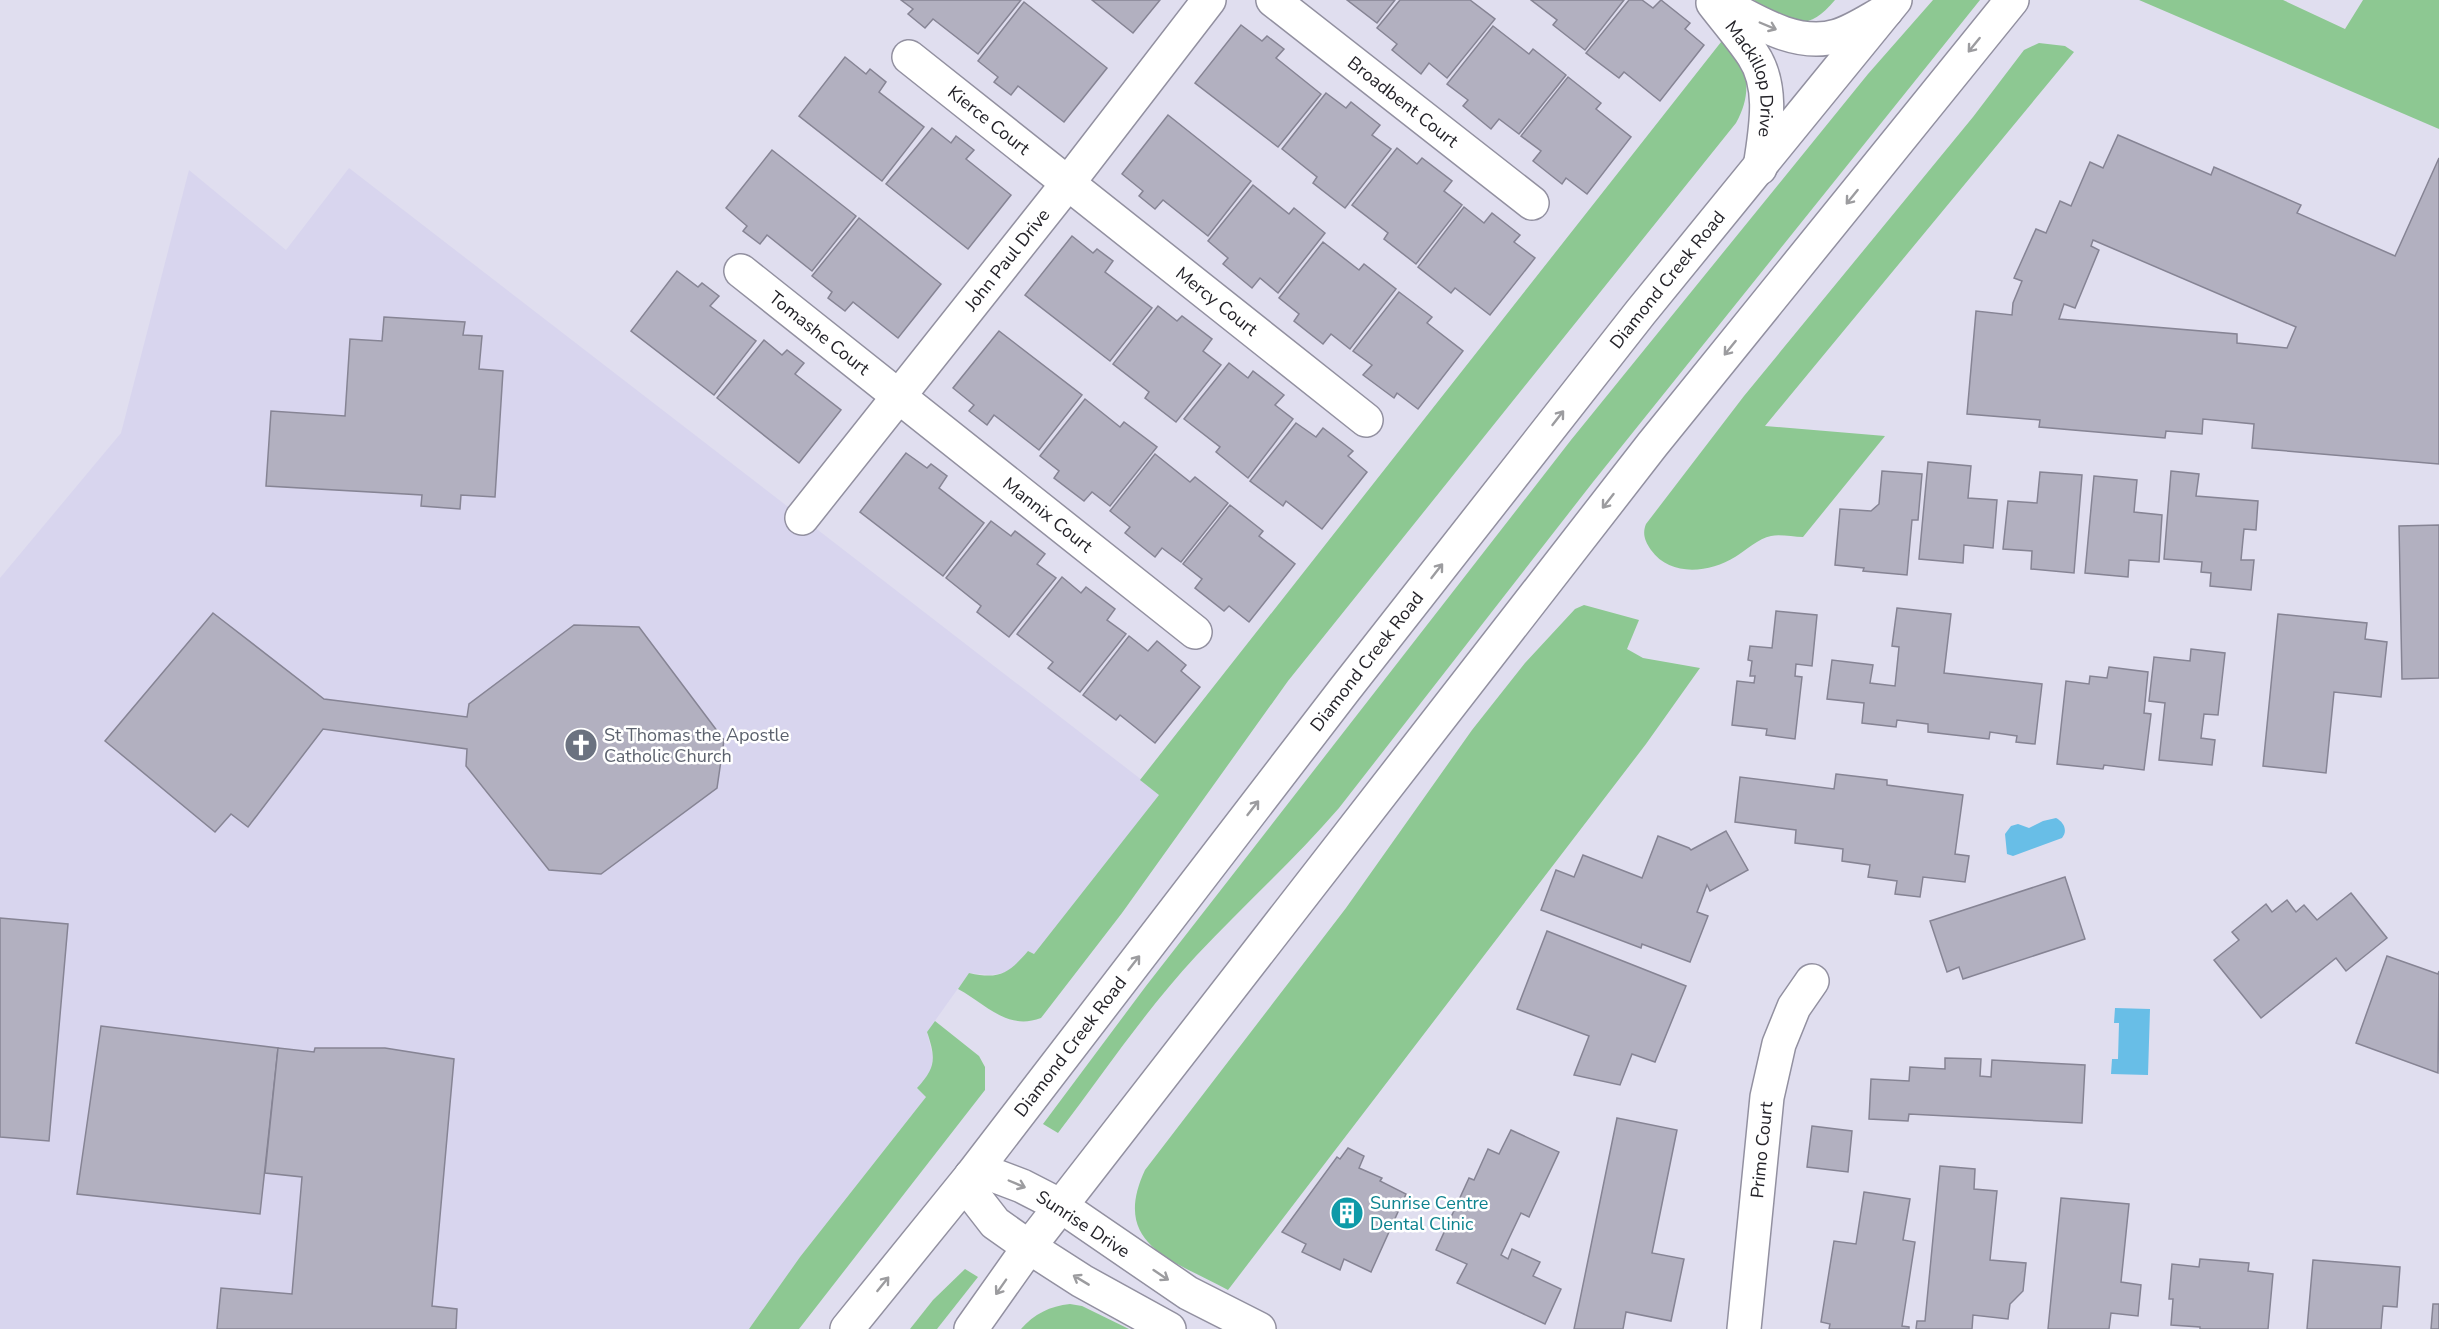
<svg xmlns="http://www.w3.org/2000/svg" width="2439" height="1329" font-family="'Nunito Sans',sans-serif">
  <rect width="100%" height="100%" fill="#e0deef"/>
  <!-- built -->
  <polygon fill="#d8d5ee" points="349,168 1160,794 1034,955 1028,951 1010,972 990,975 969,973 927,1032 933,1057 931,1074 917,1088 926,1097 800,1257 749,1329 0,1329 0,578 121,433 189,170 286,250"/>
  <!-- green -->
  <g fill="#8dc892">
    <path d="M1755,0h80c-31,37 -45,20 -82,2z"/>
    <path d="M1933,0h47l-387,482 -254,326c-45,52 -96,98 -143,148 -51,55 -93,118 -138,177l-15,-9 103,-138 425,-546 297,-366z"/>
    <polygon points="2139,0 2283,0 2345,29 2363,0 2439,0 2439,129"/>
    <path d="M1725,37c24,27 28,56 11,86l-448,558 -166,232 -81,105c-34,13 -55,-14 -83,-29l11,-16c31,7 40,0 59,-22l6,3 125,-159 -19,-15z"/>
    <path d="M2039,43l26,3 9,6 -309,374 120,10 -82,101c-10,0 -23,-3 -32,-1 -12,2 -26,15 -36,21 -26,16 -65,20 -84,-7 -6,-9 -9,-16 -5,-26l98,-128 229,-279 51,-67z"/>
    <path d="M1584,605l55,15 -12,29 16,9 57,10 -54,76 -418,546c-55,-30 -118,-45 -83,-120l201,-262 126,-178 53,-67 50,-54z"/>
    <path d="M935,1021l44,35 6,11v23l-186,239h-50l51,-72 126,-160 -9,-9c19,-20 19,-30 10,-56z"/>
    <polygon points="965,1269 978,1277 937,1329 910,1329 933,1300"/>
    <path d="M1070,1304l12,2 47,23h-108c13,-15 29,-23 49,-25z"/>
  </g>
  <!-- water -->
  <g fill="#68bee7">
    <path d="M2056,818c8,4 12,13 6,20l-49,18 -6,-2 -2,-20 6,-8 7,-2 11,4 14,-7z"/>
    <polygon points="2115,1008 2150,1009 2148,1075 2111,1074 2112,1059 2118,1059 2119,1023 2114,1023"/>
  </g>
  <!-- building -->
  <g fill="#b2b0c0" stroke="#868494" stroke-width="1.5" fill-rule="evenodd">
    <polygon points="901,0 1021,0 978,54 933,19 925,28 908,14 913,9"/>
    <polygon points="1092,0 1160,0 1133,33"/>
    <polygon points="1347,0 1395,0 1377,23"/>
    <polygon points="1400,0 1470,0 1495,19 1447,78 1429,63 1421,74 1392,50 1397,44 1377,28"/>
    <polygon points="1531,0 1624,0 1585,50 1553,25 1557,20"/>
    <polygon points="1629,0 1642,0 1653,8 1661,0 1690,23 1685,29 1704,45 1660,101 1624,72 1619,78 1586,53"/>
    <polygon points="1024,2 1107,68 1064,122 1018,86 1011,95 994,82 998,77 978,61"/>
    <polygon points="1241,25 1262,41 1267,36 1284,49 1276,58 1321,94 1278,147 1195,83"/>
    <polygon points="1493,26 1529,54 1533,49 1566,75 1519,134 1499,119 1491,129 1463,106 1468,100 1447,84"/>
    <polygon points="845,57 866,74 870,69 886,82 879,92 924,127 882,181 799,116"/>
    <polygon points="1568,77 1601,103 1596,109 1631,137 1587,194 1566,178 1562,184 1533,161 1541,151 1521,136"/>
    <polygon points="1326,93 1346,108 1351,102 1380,125 1372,135 1391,149 1345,208 1313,183 1317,177 1282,149"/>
    <polygon points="1168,115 1251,181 1208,236 1163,200 1155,209 1139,196 1143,191 1122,174"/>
    <polygon points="932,128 951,143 956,136 974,150 966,159 1011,195 968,249 886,184"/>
    <path d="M2118,135l93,40 3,-8 87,38 -4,8 98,43 44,-98v306l-187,-16 2,-24 -51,-5 -1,15 -36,-3 -1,7 -126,-11 1,-7 -73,-6 9,-103 36,4 1,-12 9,-22 -8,-3 22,-49 10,4 14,-32 11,5 19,-44 13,6zM2093,240l203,87 -9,21 -50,-5v-9l-178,-15 5,-15 11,4 24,-58 -8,-4z"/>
    <polygon points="1397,148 1417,164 1422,158 1452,181 1444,191 1462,205 1416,264 1384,239 1388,233 1352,205"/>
    <polygon points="772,150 856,216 812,271 767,235 760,244 743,231 747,226 726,208"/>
    <polygon points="1253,185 1289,214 1294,208 1325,233 1278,293 1260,278 1252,288 1223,264 1228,258 1208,241"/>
    <polygon points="1464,207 1484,223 1492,213 1520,235 1514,242 1535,258 1490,315 1455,288 1451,293 1418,267"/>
    <polygon points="859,218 941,284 898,338 853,302 845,311 828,298 832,292 812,276"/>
    <polygon points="1072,236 1093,253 1097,249 1113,261 1105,272 1152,308 1110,361 1025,295"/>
    <polygon points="1323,242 1359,270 1364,264 1396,289 1350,349 1331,334 1323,344 1294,321 1299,314 1279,298"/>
    <polygon points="677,271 698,287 702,283 719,296 710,306 756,341 714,395 631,331"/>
    <polygon points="1399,292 1432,317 1427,323 1463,351 1418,409 1397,393 1394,398 1363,375 1372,365 1353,351"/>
    <polygon points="1158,306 1177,321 1182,316 1212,339 1203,351 1221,365 1176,422 1145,398 1149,392 1113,364"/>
    <polygon points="384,317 465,322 463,335 482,336 479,369 503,371 495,497 461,495 460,509 421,506 422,495 266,486 271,411 345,416 350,339 382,341"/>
    <polygon points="999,331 1082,395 1039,450 994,415 987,425 969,411 974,405 953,388"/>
    <polygon points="764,340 782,355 787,350 804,363 795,374 841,410 799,463 717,398"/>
    <polygon points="1229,363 1248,378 1253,371 1284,395 1275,405 1293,419 1248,478 1216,452 1220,447 1184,419"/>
    <polygon points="1085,399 1120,427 1124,422 1157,447 1110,506 1092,492 1084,501 1054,478 1059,471 1040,456"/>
    <polygon points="1296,423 1316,437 1323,428 1353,451 1348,456 1367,472 1322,529 1286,501 1283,506 1250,481"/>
    <polygon points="906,453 927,468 931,464 947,476 939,488 984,523 943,576 860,512"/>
    <polygon points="1155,454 1190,482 1195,477 1228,503 1181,562 1162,548 1155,557 1125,533 1130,527 1110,511"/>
    <polygon points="1928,462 1971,466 1968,498 1997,500 1993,548 1964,545 1963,563 1919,559"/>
    <polygon points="1882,471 1922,474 1918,520 1912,520 1907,575 1863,571 1864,568 1835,565 1840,509 1871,511 1879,504"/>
    <polygon points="2171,471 2199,474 2196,496 2258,501 2256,530 2244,529 2241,560 2254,560 2251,590 2210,586 2211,573 2201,572 2202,562 2164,559"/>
    <polygon points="2040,472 2082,475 2074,573 2031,569 2032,551 2003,549 2008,501 2037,503"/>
    <polygon points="2094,476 2137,480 2134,512 2162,515 2159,562 2129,560 2128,577 2085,573"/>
    <polygon points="1230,505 1263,531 1259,536 1295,564 1249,622 1229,606 1224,611 1195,588 1202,579 1183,564"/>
    <polygon points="991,521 1011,536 1015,531 1045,554 1037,564 1056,578 1009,637 977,612 981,606 946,578"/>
    <polygon points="2439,525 2439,678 2402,679 2399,526"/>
    <polygon points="1062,577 1081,593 1086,587 1115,609 1107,620 1126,634 1080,692 1048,668 1053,662 1017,634"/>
    <polygon points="1897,608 1951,614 1944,673 2042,684 2035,744 2016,742 2017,736 1990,732 1989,739 1928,732 1928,724 1897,720 1896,727 1862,723 1864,703 1827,699 1832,660 1873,665 1870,683 1895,686 1899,647 1892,646"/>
    <polygon points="1776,611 1817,615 1812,666 1796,664 1795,676 1802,677 1795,739 1766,735 1767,729 1732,725 1737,681 1754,683 1755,676 1750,676 1752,661 1748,660 1750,646 1772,648"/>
    <polygon points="213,613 324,699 467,717 469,704 574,625 639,627 724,740 717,788 601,874 549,870 466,766 467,749 323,729 248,827 231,814 215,832 105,741"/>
    <polygon points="2278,614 2367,623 2365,639 2387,642 2381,697 2334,692 2326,773 2263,766"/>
    <polygon points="1129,636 1148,651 1157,641 1186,665 1181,671 1200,687 1155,743 1120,715 1116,720 1083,695"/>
    <polygon points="2191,649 2225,653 2218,715 2204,714 2201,738 2215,740 2212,765 2159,760 2165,703 2149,701 2154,657 2190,661"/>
    <polygon points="2109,667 2148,672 2144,713 2151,714 2144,770 2104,765 2103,769 2057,764 2066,681 2089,684 2090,676 2107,678"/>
    <polygon points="1836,774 1887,780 1887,785 1963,795 1955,854 1969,856 1965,882 1923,877 1920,897 1895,894 1897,881 1868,877 1870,865 1842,861 1843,849 1795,843 1796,830 1735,822 1740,777 1834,789"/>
    <polygon points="1726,831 1748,870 1710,891 1707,885 1697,912 1708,916 1690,962 1642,944 1641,948 1541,910 1556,870 1574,877 1583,855 1642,878 1658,836 1689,848 1691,850"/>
    <polygon points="2065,877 2085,939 1963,979 1959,967 1947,972 1930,921"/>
    <polygon points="2351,893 2387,938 2346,971 2336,958 2261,1018 2214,960 2239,940 2232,932 2266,904 2272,912 2287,900 2296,912 2304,905 2317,920"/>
    <polygon points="0,918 68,924 49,1141 0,1137"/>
    <polygon points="1547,931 1686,986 1655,1062 1632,1054 1620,1085 1574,1075 1589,1036 1517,1009"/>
    <polygon points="2387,956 2438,974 2439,971 2438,1073 2356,1043"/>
    <polygon points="101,1026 278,1048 260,1214 77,1194"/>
    <polygon points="278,1048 314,1052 315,1048 385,1048 454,1059 432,1306 457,1309 456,1329 217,1329 221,1288 292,1294 302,1177 265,1173"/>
    <polygon points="1945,1058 1981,1059 1980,1076 1991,1077 1992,1060 2085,1065 2082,1123 1909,1114 1908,1121 1869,1119 1871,1079 1909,1081 1910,1067 1945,1069"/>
    <polygon points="1617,1118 1677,1130 1652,1253 1684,1259 1671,1321 1626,1312 1623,1329 1574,1329"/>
    <polygon points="1812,1126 1852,1131 1848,1172 1807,1167"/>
    <polygon points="1511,1130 1559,1152 1529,1217 1521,1213 1501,1255 1508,1259 1512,1249 1540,1262 1533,1276 1561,1289 1545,1324 1457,1283 1467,1264 1436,1250 1469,1178 1474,1180 1488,1149 1499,1154"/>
    <polygon points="1348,1148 1364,1156 1359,1168 1382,1178 1380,1181 1406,1194 1371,1272 1344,1259 1340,1270 1302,1252 1306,1244 1282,1232 1337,1157 1340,1159"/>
    <polygon points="1940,1166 1975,1169 1974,1189 1997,1191 1990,1260 2026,1263 2023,1291 2010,1304 2008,1319 1973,1315 1972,1329 1916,1329 1917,1321 1925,1321"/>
    <polygon points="1864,1192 1910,1199 1903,1240 1915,1242 1902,1326 1909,1327 1909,1329 1829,1329 1830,1324 1821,1322 1834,1241 1856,1244"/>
    <polygon points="2061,1198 2129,1204 2121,1282 2141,1285 2138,1316 2111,1313 2109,1329 2048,1329"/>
    <polygon points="2200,1259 2249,1263 2248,1271 2273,1274 2268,1329 2200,1329 2200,1327 2171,1325 2173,1299 2169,1299 2172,1264 2199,1267"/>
    <polygon points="2313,1260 2400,1267 2397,1307 2383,1306 2381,1329 2307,1329"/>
    <polygon points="2433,1304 2439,1304 2439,1329 2431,1329"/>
  </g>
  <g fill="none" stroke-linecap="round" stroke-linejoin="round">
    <defs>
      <g id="minor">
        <path id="s1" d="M1273,0l259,203"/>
        <path d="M1716,0c35,18 79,49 121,36 17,-5 34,-17 49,-25"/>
        <path id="s2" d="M1713,3c13,17 28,34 40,52 22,33 12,77 7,113"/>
        <path id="s3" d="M909,57l457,363"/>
        <path id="s4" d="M741,271l454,361"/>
        <path id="s5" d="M802,518l266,-335 141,-183"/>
        <polyline points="1061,1206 1188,1293 1259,1329"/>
        <polyline points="1029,1247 1082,1281 1169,1329"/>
        <path id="s6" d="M1744,1329l23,-232 12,-53 15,-37 18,-26"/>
      </g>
      <g id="major">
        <polyline points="971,1176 993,1175 1022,1186 1061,1206"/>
        <polyline points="971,1176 974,1196 995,1223 1029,1247"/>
        <path id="s7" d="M847,1329l124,-153 374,-487 295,-376 255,-313"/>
        <polyline points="971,1329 1029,1247 1652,445 2012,0"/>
      </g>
    </defs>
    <!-- minor casing -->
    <use href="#minor" stroke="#9290a0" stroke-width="36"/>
    <!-- major casing -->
    <use href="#major" stroke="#9290a0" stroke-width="36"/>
    <!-- minor -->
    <use href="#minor" stroke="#fff" stroke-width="33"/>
    <!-- major -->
    <use href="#major" stroke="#fff" stroke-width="33"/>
  </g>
  <!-- one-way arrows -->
  <defs><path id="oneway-shaft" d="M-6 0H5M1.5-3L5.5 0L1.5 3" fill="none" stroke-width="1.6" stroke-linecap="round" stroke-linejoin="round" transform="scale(1.5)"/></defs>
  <g stroke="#9c9c9f">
    <use href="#oneway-shaft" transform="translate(1768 26) rotate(23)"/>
    <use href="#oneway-shaft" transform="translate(1974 45) rotate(129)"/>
    <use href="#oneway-shaft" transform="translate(1852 197) rotate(129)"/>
    <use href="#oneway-shaft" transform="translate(1730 348) rotate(129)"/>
    <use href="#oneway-shaft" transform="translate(1558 418) rotate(-52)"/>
    <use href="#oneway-shaft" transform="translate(1608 501) rotate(128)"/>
    <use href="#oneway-shaft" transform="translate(1437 571) rotate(-52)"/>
    <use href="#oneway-shaft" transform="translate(1253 808) rotate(-52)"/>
    <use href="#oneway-shaft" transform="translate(1134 963) rotate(-52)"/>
    <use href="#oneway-shaft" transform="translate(1017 1184) rotate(23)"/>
    <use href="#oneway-shaft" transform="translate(1161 1275) rotate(34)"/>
    <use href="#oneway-shaft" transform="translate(1081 1280) rotate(-149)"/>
    <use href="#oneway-shaft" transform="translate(883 1284) rotate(-51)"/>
    <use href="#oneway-shaft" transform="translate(1001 1287) rotate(125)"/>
  </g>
  <!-- icons -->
  <defs>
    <symbol id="church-disc" viewBox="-11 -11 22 22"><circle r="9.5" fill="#6b7280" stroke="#fff"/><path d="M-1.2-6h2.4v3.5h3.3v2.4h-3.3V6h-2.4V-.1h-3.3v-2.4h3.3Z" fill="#fff"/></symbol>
    <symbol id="building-disc" viewBox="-11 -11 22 22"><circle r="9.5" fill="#0f9aa8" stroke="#fff"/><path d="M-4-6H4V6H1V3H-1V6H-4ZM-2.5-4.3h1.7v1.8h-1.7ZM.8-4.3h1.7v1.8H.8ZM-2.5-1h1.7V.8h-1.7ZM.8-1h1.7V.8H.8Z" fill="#fff"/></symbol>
  </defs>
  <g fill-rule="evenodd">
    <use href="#church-disc" x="562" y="726" width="38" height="38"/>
    <use href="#building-disc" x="1328" y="1194" width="38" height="38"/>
  </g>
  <g text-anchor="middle" stroke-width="5" stroke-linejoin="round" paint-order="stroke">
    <!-- street labels -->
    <g font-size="18" fill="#242329" stroke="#fff">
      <text dy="6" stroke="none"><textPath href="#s2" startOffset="88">Mackillop Drive</textPath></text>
      <text dy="6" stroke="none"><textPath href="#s1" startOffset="165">Broadbent Court</textPath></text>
      <text dy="6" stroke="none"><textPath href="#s3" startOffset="102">Kierce Court</textPath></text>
      <text dy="6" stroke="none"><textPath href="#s5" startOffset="330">John Paul Drive</textPath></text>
      <text dy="6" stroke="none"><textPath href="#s7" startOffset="1332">Diamond Creek Road</textPath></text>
      <text dy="6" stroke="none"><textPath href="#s3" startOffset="393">Mercy Court</textPath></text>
      <text dy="6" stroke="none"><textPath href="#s4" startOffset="100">Tomashe Court</textPath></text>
      <text dy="6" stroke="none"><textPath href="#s4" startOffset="392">Mannix Court</textPath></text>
      <text dy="6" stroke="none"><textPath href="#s7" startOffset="846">Diamond Creek Road</textPath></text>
      <text dy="6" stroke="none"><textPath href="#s7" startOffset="360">Diamond Creek Road</textPath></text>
      <text dy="6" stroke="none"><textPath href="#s6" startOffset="180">Primo Court</textPath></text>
      <text transform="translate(1083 1224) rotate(33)" y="6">Sunrise Drive</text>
    </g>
    <!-- worship labels -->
    <g font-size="18" fill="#5b616d" stroke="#fff" text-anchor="start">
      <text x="604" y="741">St Thomas the Apostle<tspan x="604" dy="21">Catholic Church</tspan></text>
    </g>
    <!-- culture labels -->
    <g font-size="18" fill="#0d838f" stroke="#fff" text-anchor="start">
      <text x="1370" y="1209">Sunrise Centre<tspan x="1370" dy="21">Dental Clinic</tspan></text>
    </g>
  </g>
</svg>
